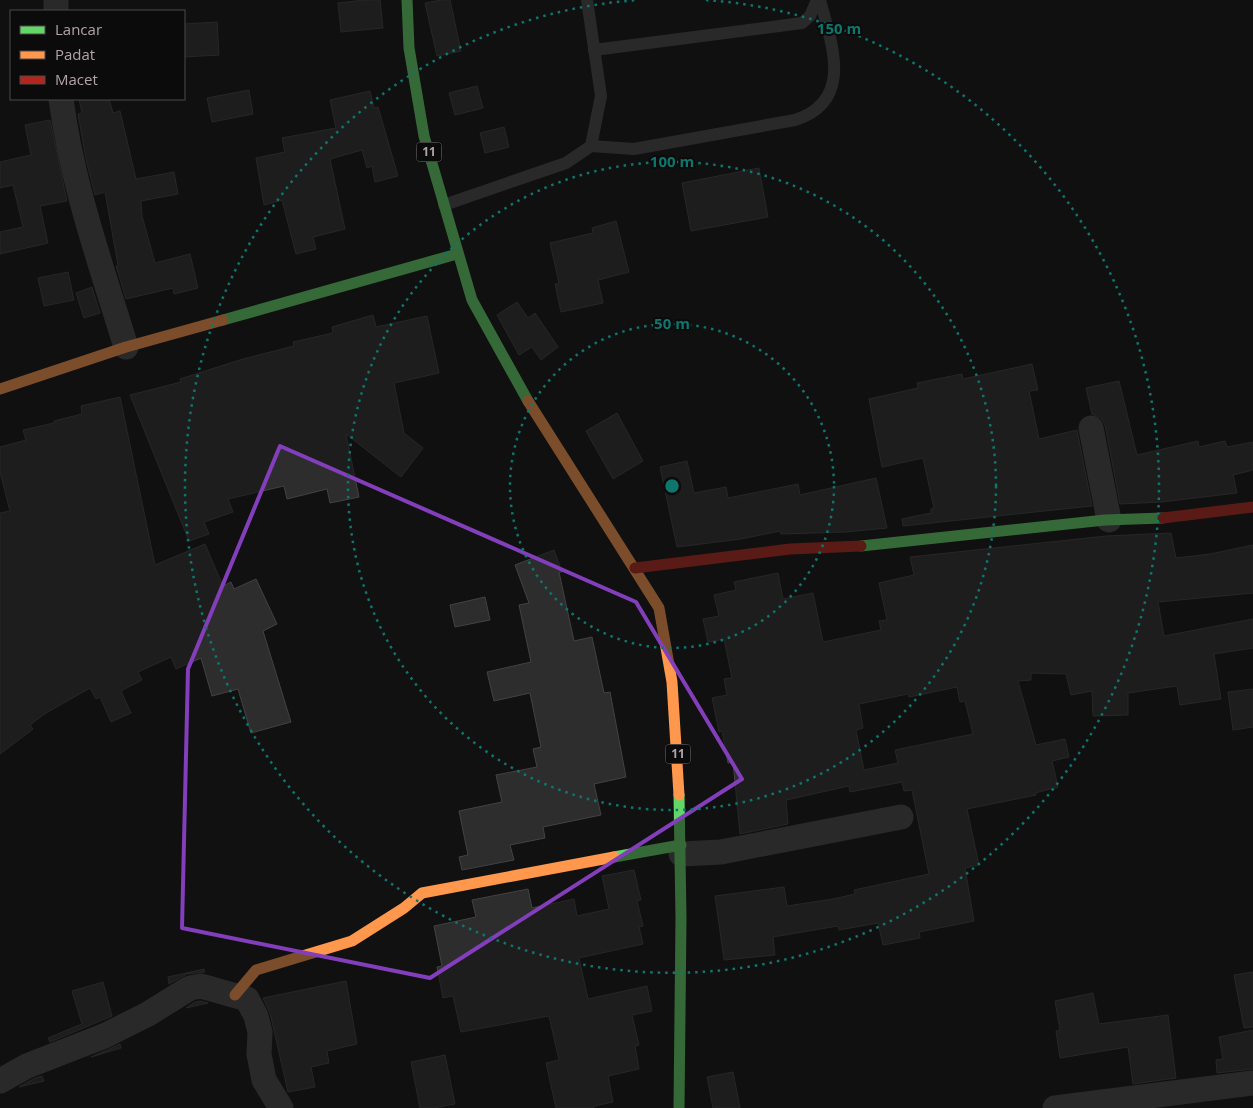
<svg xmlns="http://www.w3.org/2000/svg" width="1253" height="1108" font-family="'Open Sans',sans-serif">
  <rect width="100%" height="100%" fill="#111"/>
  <!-- building -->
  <g fill="#2e2d2e" stroke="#444142" fill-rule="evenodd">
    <polygon points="364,0 380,0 383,28 341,32 338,3"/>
    <polygon points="441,0 450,0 461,51 437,56 425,3"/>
    <polygon points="217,22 219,55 184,57 184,24"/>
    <polygon points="477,86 483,108 455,115 449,93"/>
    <polygon points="249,90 253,114 212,122 207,98"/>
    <polygon points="370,91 374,108 378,107 398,176 375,182 372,166 367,168 362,150 330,159 345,229 313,237 316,249 296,254 282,200 264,205 256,158 285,152 282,138 336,128 330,100"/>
    <polygon points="79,99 109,99 113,113 120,111 136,179 174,172 178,194 141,201 142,216 155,263 190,254 198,288 174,294 173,288 126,299 116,266 118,265 105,192 95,195 86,159 78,114 82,113"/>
    <polygon points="50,120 67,201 40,206 48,243 0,254 0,232 23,227 13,185 0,188 0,162 31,155 25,125"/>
    <polygon points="504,127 509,147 485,153 480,133"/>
    <polygon points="759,168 768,217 691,231 682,183"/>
    <polygon points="616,221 629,272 598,280 603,303 561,312 555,284 559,283 550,243 593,233 592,228"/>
    <polygon points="68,272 74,300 44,306 38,278"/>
    <polygon points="92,287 100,313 84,318 76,293"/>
    <polygon points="517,302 528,318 535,313 558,347 541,360 532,347 519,355 497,315"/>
    <polygon points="373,315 376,327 427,316 439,373 394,383 404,433 423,448 401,477 346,434 359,497 330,503 327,489 287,499 284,486 228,499 233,512 204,522 209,534 189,541 130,395 181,382 180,379 243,359 294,346 293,342 333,333 332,327"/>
    <polygon points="1032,364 1038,390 1029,391 1039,439 1077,430 1092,506 903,526 902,519 931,513 931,509 934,508 923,458 882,467 869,399 918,388 917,383 962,374 963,379"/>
    <polygon points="1119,381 1137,455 1198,441 1199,447 1225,441 1227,447 1253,442 1253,470 1233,475 1237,493 1161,502 1120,504 1105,425 1101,418 1092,414 1086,388"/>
    <polygon points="120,397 155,565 205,544 223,586 231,582 234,589 256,579 277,624 263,631 291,722 251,733 238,689 212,696 201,658 176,669 171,657 138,672 142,680 121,691 131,713 111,722 100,697 96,699 90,688 46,713 30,725 33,729 0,754 0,513 10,511 0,472 0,447 26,440 23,430 54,423 54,421 82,414 81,406"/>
    <polygon points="617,413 643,461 613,479 586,431"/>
    <polygon points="687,461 694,493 726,487 728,498 798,484 800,495 876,478 887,528 846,532 781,534 780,531 741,539 677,547 660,467"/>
    <path d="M1171,533l5,25 34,-4 43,-9v48l-95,9 6,34 89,-17v29l-39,6 7,45 -41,6 -3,-19 -49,7v22l-35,1 -1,-25 -21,4 -5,-21 -35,-1v7l-13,1 18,64 29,-6 4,18 -17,4 6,26 -23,6 1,2 -69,14 12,56 -14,3 9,53 -55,11 1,6 -37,7 -5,-22 -39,7 -1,-4 -65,11 2,18 -51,5 -9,-64 69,-9 3,19 46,-7 22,-5 -1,-4 75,-16 -17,-84 -8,1 -2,-9 -52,10 -1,-6 -63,14 2,24 -48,10 -7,-72 -5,1 -6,-32 -3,1 -7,-34 15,-3 -3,-16 8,-1 -8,-39 -16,3 -5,-23 16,-3 -5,-21 22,-5 -2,-8 44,-9 5,26 30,-6 10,49 58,-12 -2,-9 8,-1 -8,-37 35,-8 -4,-18 196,-21zM957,687l3,15 5,-1 8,33 -78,16 3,13 -34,7 -8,-40 7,-2 -4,-24 49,-10 1,3z"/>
    <polygon points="554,550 562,572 559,572 574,641 592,637 604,693 610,692 626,777 594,784 601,815 543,827 545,838 510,845 514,860 462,870 459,857 468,855 459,811 502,802 496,775 537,767 533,749 541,747 530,693 494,701 487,672 531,662 519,605 529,603 515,565"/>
    <polygon points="485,597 490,620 455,627 450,605"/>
    <polygon points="1253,689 1253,727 1233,730 1228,692"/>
    <polygon points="634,870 641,900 637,901 643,926 639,927 643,944 579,958 588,999 647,986 652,1011 632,1015 639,1045 635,1046 639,1069 608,1076 613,1102 594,1106 594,1108 556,1108 546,1063 559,1060 549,1016 461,1032 453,996 443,998 437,967 442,966 434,926 476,917 472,900 528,889 532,908 574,899 577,916 609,909 602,876"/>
    <polygon points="204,969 205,972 187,974 169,984 168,977"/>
    <polygon points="1253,972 1253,1027 1244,1028 1234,975"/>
    <polygon points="346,981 357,1044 327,1051 329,1063 311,1067 315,1087 288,1092 270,1013 263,998"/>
    <polygon points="103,982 112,1016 50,1042 48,1038 82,1024 72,991"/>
    <polygon points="1093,993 1099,1024 1168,1015 1176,1078 1133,1084 1128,1047 1060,1058 1056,1031 1060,1030 1055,1001"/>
    <polygon points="200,1001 208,1003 186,1008 195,1002"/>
    <polygon points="1253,1030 1253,1069 1217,1073 1216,1060 1223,1059 1219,1037"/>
    <polygon points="120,1044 121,1048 91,1057"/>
    <polygon points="445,1055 455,1104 434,1108 420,1108 411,1062"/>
    <polygon points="733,1072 740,1108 713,1108 707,1077"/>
    <polygon points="42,1076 44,1081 19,1087 33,1079"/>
  </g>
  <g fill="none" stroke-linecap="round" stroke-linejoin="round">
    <!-- lane -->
    <g stroke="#4b4748" stroke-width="12">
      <polyline points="594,50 802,23 810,16 817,0"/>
      <path d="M591,146l43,3 161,-29c59,-19 37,-75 25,-120"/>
      <polyline points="444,205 566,163 591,146 601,96 587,0"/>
    </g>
    <!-- street -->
    <g stroke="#4b4748" stroke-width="25">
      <polyline points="56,11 56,0"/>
      <path d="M61,99c11,85 40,166 65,248"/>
      <polyline points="1091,428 1109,520"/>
      <polyline points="681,854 721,852 901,817"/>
      <polyline points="0,1081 27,1066 104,1036 148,1014 190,988 201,986 247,999 256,1016 260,1032 259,1054 264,1080 281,1108"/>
      <polyline points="1055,1108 1253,1083"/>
    </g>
    <!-- fast -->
    <g stroke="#63d668" stroke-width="11">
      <polyline points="407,0 409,48 424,136 472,300 528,401"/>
      <polyline points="223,320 457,254"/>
      <polyline points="861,546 1105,520 1163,518"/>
      <polyline points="679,795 681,918 679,1108"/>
      <polyline points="614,857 681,845"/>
    </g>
    <!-- slow -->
    <g stroke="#ff974d" stroke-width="11">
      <polyline points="0,389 126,347 223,320"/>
      <polyline points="528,401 659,608 672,682 679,795"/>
      <polyline points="235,995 256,970 352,941 404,908 422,893 614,857"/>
    </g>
    <!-- jam -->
    <g stroke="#b3261e" stroke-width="11">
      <polyline points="1163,518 1253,507"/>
      <polyline points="635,568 790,549 861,546"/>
    </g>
  </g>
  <!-- marked area -->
  <path d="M0 0H1253V1108H0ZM280,446l356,156 106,177 -312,199 -248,-50 6,-259z" fill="#111" fill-opacity=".55" fill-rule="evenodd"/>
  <path fill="none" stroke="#833ebb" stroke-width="4" stroke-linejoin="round" d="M280,446l356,156 106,177 -312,199 -248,-50 6,-259z"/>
  <!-- distance rings -->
  <g fill="none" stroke="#0f766e" stroke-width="2.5" stroke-dasharray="2.5 5">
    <circle cx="672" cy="486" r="162"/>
    <circle cx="672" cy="486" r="324"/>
    <path d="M706 0A487 487 0 1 1 638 0"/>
  </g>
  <g text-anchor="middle" stroke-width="4" stroke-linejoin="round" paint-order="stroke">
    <!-- shield labels -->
    <g fill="#0c0b0b" stroke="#807578" stroke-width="1">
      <rect x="416.5" y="142.5" width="25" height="19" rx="4"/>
      <rect x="665.5" y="744.5" width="25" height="19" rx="4"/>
    </g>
    <g font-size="12" font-weight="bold" fill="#b1a3a7">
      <text x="429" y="156">11</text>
      <text x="678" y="758">11</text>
    </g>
  </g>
  <circle cx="672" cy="486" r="8" fill="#0f766e" stroke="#0c0b0b" stroke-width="2.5"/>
  <g font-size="15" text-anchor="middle" font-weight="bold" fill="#0f766e" stroke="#0c0b0b" stroke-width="4" stroke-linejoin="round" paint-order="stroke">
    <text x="839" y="34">150 m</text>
    <text x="672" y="167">100 m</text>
    <text x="672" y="329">50 m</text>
  </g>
  <!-- legend -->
  <rect x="10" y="10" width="175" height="90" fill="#0c0b0b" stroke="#4e4849"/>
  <rect x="20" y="26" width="25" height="8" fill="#63d668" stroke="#4e4849"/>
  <text x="55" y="35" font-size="15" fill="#b1a3a7">Lancar</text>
  <rect x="20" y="51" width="25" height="8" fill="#ff974d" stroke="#4e4849"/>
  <text x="55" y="60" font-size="15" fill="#b1a3a7">Padat</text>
  <rect x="20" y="76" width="25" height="8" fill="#b3261e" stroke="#4e4849"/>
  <text x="55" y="85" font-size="15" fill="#b1a3a7">Macet</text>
</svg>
